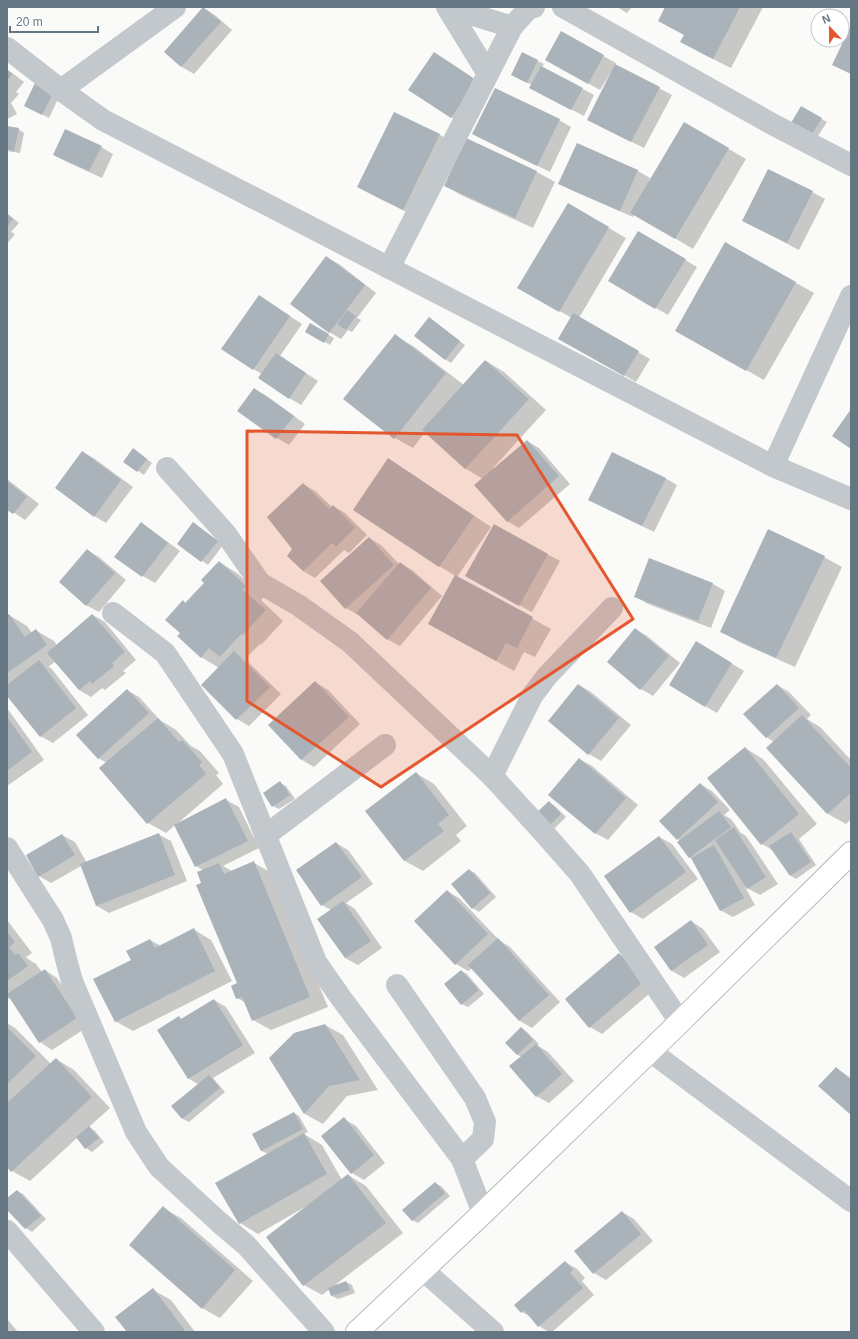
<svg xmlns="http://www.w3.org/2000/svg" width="858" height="1339" font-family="Helvetica,sans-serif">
  <rect width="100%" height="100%" fill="#fafaf8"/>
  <!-- shadow -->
  <g fill="#0003">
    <polygon points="617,7 632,7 627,13"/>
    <polygon points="666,7 763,7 731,68 699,52 685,35"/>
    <polygon points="204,8 216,16 232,30 194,74 182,67 165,52"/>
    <polygon points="561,33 616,63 615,65 672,95 644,148 600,126 612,73 611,72 600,90 546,60"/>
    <polygon points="523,54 544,64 542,67 594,95 584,116 543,95 532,85 518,78"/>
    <polygon points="446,60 488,88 464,124 451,117"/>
    <polygon points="7,69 24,82 16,92 19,94 11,103 17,114 7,119"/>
    <polygon points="36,84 59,97 49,118 31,109"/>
    <polygon points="801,107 827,122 814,142"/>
    <polygon points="394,113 440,135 458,145 421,219 376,197 358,187"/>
    <polygon points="559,120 571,127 550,172 473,134"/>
    <polygon points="684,123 746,159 693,249 634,214 633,217 571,190 559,183 577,144 638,171 650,178 648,183 649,184"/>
    <polygon points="7,127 18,129 24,133 20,153 7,151"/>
    <polygon points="466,139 537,172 555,182 533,228 463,196 445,186"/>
    <polygon points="101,147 113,154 102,178 67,162 54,155"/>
    <polygon points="812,192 825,199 799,250 743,221"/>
    <polygon points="568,204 626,238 579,318 650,359 636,382 560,338 572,318 519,288"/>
    <polygon points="7,213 19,223 11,232 15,234 7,244"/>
    <polygon points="638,232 697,267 668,315 609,281"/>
    <polygon points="725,243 814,293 764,380 694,341"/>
    <polygon points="326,257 339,264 376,293 357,318 361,320 352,332 348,330 341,339 329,332"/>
    <polygon points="259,296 302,324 280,356 318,381 301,405 289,398 262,374 253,369"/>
    <polygon points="429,318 465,345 451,363 445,359"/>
    <polygon points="310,324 334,338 330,345 306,331"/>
    <polygon points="395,336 413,346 464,385 486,361 504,372 546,410 493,468 494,469 527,441 539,448 570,484 519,528 507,521 483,479 466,469 425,432 413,448 395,438 345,399"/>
    <polygon points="254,389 267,396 305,424 289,445 277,438 239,410"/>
    <polygon points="83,452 95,459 133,487 106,523 94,516"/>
    <polygon points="139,453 152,463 144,475 124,461"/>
    <polygon points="388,459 406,470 491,527 457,577 551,629 535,657 524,652 514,671 429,624 456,576 439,566"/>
    <polygon points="665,478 677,485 654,532 589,500"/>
    <polygon points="7,479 39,504 25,520 7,508"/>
    <polygon points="303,484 315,491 332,507 333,506 345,513 367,535 349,553 344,550 315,578 303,571 293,549"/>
    <polygon points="141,524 153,531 180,551 155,583 143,576 116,557"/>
    <polygon points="193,524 223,545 208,565 178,543"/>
    <polygon points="369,538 381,545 399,564 400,563 412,570 442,596 400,646 387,639 359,614 358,615 346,608"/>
    <polygon points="87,550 99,557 126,580 99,612 86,605"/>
    <polygon points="547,554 560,561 532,612 478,583"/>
    <polygon points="824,557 842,567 795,667 739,642 721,631"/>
    <polygon points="650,560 713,584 725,591 711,628 648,604 636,597"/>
    <polygon points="219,562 237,573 264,597 261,600 283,621 261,645 260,644 245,659 281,694 249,726 237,719 202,685 219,668 201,657 181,633 183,602 186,604 205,583"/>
    <polygon points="9,615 27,626 32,633 37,631 54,641 57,645 93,615 105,622 136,660 123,671 126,673 105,690 102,688 91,697 79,690 56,661 48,667 51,668 88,715 53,743 40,736 7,696 7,617"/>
    <polygon points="635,629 647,636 680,663 653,696 641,689"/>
    <polygon points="709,650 744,671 717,713 705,706"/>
    <polygon points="315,682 328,690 360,724 314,767 302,760 269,725"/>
    <polygon points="579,685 591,692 631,725 601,761 589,754 549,721"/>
    <polygon points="777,685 789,692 811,715 807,719 820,727 851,760 851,819 846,824 828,814 767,748 774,742 766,737"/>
    <polygon points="127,690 139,697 160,720 176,730 191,746 200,751 219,773 216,775 223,784 177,824 226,800 239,807 259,848 223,866 232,871 254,863 272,873 328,1007 271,1030 253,1020 246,1003 237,998 238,984 203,883 203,870 196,866 175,825 166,833 148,823 107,763 98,758"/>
    <polygon points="7,708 44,760 7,786"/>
    <polygon points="745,748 763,759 817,824 799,839 816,865 796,879 790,875 774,851 762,844"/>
    <polygon points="579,759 592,766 638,805 608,840 595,833"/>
    <polygon points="416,773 434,784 467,826 456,835 461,841 423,871 405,861 367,812"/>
    <polygon points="280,783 286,786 295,799 279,809 273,806"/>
    <polygon points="700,784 712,791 730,810 724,815 731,819 741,833 746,836 778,884 760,895 745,887 755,905 733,917 720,910 692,859 689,857 680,841 661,821"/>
    <polygon points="549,802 555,806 566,817 553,830 547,827"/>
    <polygon points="158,834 171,841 187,881 109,913 97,906 81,866 51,883 39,876 62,835 75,842 87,863"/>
    <polygon points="659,837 672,844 698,879 643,919 631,912 605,877"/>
    <polygon points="336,843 348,850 373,884 346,903 355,909 382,948 358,965 345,958 331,910 322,905"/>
    <polygon points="469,870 475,873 496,897 479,912 473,908"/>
    <polygon points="447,891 459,898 499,940 510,947 560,1002 532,1028 520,1021 472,968 468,971 456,964"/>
    <polygon points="7,920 32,953 26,957 28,959 36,964 42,972 45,970 57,978 89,1026 52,1050 40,1042 10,997 7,1000"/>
    <polygon points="691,921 703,929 720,952 684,978 672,971 655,947"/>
    <polygon points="193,929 211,940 232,981 133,1031 115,1021 132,961 150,940 161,946"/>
    <polygon points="619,954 631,961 655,989 602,1034 590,1027"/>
    <polygon points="461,971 467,974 484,994 468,1007 462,1004"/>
    <polygon points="214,1000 226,1007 255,1053 213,1078 225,1092 189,1122 183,1119 173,1106 199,1085 188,1078 179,1018 182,1020"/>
    <polygon points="7,1023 15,1028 51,1064 56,1059 74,1070 110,1108 89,1127 95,1131 104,1142 92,1152 86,1148 77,1138 30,1181 12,1171 7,1165"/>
    <polygon points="325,1025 343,1035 378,1090 347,1096 323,1124 305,1114 271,1059"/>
    <polygon points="522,1028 527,1032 539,1044 537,1045 548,1052 574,1081 549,1103 536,1096 522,1057 518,1055 506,1043"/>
    <polygon points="836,1068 851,1078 851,1114"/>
    <polygon points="294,1113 299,1116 308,1132 304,1134 322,1145 342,1180 348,1175 366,1186 403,1233 335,1285 346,1282 352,1285 355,1293 338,1299 332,1296 330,1289 322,1295 304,1285 305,1207 258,1234 240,1223 268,1154 262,1151 253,1135"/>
    <polygon points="344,1119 356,1126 385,1163 364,1180 352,1173"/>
    <polygon points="435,1183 441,1186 450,1196 418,1223 412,1220"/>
    <polygon points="17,1191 23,1194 46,1219 32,1232 26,1228 7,1208 7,1200"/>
    <polygon points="163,1208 181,1218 253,1281 220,1318 202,1308"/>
    <polygon points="622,1212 634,1219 653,1241 606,1280 594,1273"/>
    <polygon points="565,1262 577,1269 585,1278 582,1281 594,1295 552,1332 549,1332 539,1326 531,1317 522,1312"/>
    <polygon points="153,1290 171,1300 195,1332 128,1332"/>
    <polygon points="7,1319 18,1332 7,1332"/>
  </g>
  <!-- building -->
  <g fill="#aab3b9">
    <polygon points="203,7 221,22 181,67 164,52"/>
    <polygon points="665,7 740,7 713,59 680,42 684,35 658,21"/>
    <polygon points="851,25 851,74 832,65"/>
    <polygon points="561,31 604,55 588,84 545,60"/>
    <polygon points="434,52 476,80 451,118 408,90"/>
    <polygon points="522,52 538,60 527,83 511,75"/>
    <polygon points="615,64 660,87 631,142 587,120"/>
    <polygon points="541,66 583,88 571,110 529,88"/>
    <polygon points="7,70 12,74 7,81"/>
    <polygon points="35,83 54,92 42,115 24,106"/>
    <polygon points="495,88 560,119 537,166 472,134"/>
    <polygon points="801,106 822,118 808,140 788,128"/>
    <polygon points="394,112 440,134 403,210 357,187"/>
    <polygon points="684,122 729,148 675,239 630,213"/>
    <polygon points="7,126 19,128 14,151 7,149"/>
    <polygon points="65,129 102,146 89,171 53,155"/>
    <polygon points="466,138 537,171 515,218 444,186"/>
    <polygon points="577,143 638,170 620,211 558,184"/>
    <polygon points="768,169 813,191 787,243 742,221"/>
    <polygon points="568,203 609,227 559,312 517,288"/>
    <polygon points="7,214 13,219 7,227"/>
    <polygon points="638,231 686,259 655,309 608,281"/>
    <polygon points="725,242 796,282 746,371 675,331"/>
    <polygon points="326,256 365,285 329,333 290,304"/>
    <polygon points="259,295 290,316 253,370 221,349"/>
    <polygon points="347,310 356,316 346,330 337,324"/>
    <polygon points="573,313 639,351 624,376 558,339"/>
    <polygon points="429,317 460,341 445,360 414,336"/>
    <polygon points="310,323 329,334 324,343 305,332"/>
    <polygon points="395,334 446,373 394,439 343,399"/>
    <polygon points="276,353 306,373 289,399 258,378"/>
    <polygon points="485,360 529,399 465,469 422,430"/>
    <polygon points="254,388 294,416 276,439 237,411"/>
    <polygon points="851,409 851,449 832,436"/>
    <polygon points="527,440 559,476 507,522 474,485"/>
    <polygon points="133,448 147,459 137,472 123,462"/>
    <polygon points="82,451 121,480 94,517 55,488"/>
    <polygon points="612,452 666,478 642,526 588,500"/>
    <polygon points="388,458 474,516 439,567 353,510"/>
    <polygon points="7,481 27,497 13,514 7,510"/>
    <polygon points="303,483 329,509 333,505 355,528 336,547 332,543 303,571 287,556 292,549 267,517"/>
    <polygon points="141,522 168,543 142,577 114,557"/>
    <polygon points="193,522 218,541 201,562 177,544"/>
    <polygon points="494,524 548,554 519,606 465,576"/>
    <polygon points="768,529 825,556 776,658 720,632"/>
    <polygon points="369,537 394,565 345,609 320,581"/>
    <polygon points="87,549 115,573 86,606 59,582"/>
    <polygon points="649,558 713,583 698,621 634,597"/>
    <polygon points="219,561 246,586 243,590 266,610 243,635 241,634 220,657 209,648 201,658 177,636 180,633 165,620 183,600 185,603 204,583 201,580"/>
    <polygon points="400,562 431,588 387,640 356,613"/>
    <polygon points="455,575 533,617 517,648 506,643 496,661 428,624"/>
    <polygon points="9,614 25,637 36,629 47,645 7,673 7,615"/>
    <polygon points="92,614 125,652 112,663 114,666 92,684 90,681 79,690 47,653"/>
    <polygon points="635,628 669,656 640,690 607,662"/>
    <polygon points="696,641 732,663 705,707 669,685"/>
    <polygon points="234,651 270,687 236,720 201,685"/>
    <polygon points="39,660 76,708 40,737 7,696 7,685"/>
    <polygon points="315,681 349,717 301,760 268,725"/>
    <polygon points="578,684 619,718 588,755 548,721"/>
    <polygon points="777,684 799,708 766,738 743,714"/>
    <polygon points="127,689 149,713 98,759 76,735"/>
    <polygon points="802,715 851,768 851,793 827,814 766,748"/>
    <polygon points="7,717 32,752 7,771"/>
    <polygon points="158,718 179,742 182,740 202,762 199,765 206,774 147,824 99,768"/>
    <polygon points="745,747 799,814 761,845 707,778"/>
    <polygon points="579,758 626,798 595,834 548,795"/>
    <polygon points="416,772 449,815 438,824 444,831 404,861 365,811"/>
    <polygon points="280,781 290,795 272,807 263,793"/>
    <polygon points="700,783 718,802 677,840 659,821"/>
    <polygon points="226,798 248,841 195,867 174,825"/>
    <polygon points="549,801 561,814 547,828 534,815"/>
    <polygon points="719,811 731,827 689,858 677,842"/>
    <polygon points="734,827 766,877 747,889 715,840"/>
    <polygon points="791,832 811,862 790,876 769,846"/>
    <polygon points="159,833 175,875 96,906 80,864"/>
    <polygon points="62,834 75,855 38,877 26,855"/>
    <polygon points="659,836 686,872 630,913 604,876"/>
    <polygon points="336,842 362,877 321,906 296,870"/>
    <polygon points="714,845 744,898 720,911 691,858"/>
    <polygon points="254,861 310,997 252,1021 242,997 236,999 231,986 237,983 196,885 201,883 197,872 219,863 224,874"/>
    <polygon points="469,869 490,893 472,909 451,884"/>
    <polygon points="447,890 488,934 455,965 414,921"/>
    <polygon points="343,901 371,941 345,958 317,919"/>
    <polygon points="691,920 708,945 671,971 654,947"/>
    <polygon points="194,928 215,971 115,1022 93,979 131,960 126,951 150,939 155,948"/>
    <polygon points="7,932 15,942 9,947 15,955 18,953 28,966 7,981"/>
    <polygon points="498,938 549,995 519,1021 468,965"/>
    <polygon points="619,953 643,982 589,1028 565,999"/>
    <polygon points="45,969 77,1018 39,1043 7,994"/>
    <polygon points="461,970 479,990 461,1005 444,984"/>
    <polygon points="214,999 243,1045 188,1079 157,1030 179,1016 181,1019"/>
    <polygon points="325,1024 360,1080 329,1086 304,1114 269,1058 294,1033"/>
    <polygon points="7,1027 36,1056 7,1084"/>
    <polygon points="521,1027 533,1040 517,1055 505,1043"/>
    <polygon points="536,1044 562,1074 536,1097 509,1066"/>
    <polygon points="56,1058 92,1097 11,1172 7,1167 7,1103"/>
    <polygon points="836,1067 851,1080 851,1115 818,1086"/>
    <polygon points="209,1075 220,1088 182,1119 171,1106"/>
    <polygon points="294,1112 303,1129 261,1151 252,1134"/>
    <polygon points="344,1117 374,1155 351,1174 321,1136"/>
    <polygon points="89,1126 99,1138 85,1149 76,1137"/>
    <polygon points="304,1133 327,1174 239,1224 215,1183"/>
    <polygon points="348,1174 386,1223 303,1286 266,1237"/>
    <polygon points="435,1182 445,1193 412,1221 402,1210"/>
    <polygon points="17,1190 41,1216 25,1229 7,1210 7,1198"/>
    <polygon points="163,1206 235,1270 202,1309 129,1245"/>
    <polygon points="622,1211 641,1234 593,1274 574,1251"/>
    <polygon points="565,1261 573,1270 570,1273 583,1288 538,1327 524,1310 521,1313 514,1305"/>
    <polygon points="346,1281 350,1290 331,1296 328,1288"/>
    <polygon points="153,1288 186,1332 127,1332 115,1317"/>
  </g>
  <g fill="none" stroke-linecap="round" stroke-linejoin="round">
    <defs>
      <polyline id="major" points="357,1332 483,1213 680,1022 851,853"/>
    </defs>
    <!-- major casing -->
    <use href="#major" stroke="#b5babe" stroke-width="24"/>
    <!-- minor -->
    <g stroke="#c3c8cc" stroke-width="22">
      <polyline points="447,7 488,74"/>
      <polyline points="448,7 512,27"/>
      <polyline points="563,7 774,125 851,165"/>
      <polyline points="7,48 61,90 103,120 773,466 851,499"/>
      <polyline points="61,90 175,7"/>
      <polyline points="389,268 512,27 528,9 534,7"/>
      <polyline points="773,466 851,296"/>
      <polyline points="167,468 226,534 260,583 298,605 350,642 492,776 544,833 580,874 680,1022"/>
      <polyline points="113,613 165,653 233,754 316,962 341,998 462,1159 483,1213"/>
      <polyline points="492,776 532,696 547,676 612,608"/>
      <polyline points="265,836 385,745"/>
      <polyline points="7,848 53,920 61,938 67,963 72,981 136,1132 159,1167 220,1223 246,1245 324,1332"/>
      <polyline points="397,985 475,1098 485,1122 483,1139 462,1159"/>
      <polyline points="650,1051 851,1201"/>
      <polyline points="7,1231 94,1332"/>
      <polyline points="422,1269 493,1332"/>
    </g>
    <!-- major -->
    <use href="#major" stroke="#fff" stroke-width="22"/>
  </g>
  <!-- marked area -->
  <path fill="#e4572e" fill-opacity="0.2" stroke="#e4572e" stroke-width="3" stroke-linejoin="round" d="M247,431l270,4 116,184 -252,168 -134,-86z"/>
  <!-- border -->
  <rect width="858" height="1339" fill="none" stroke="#657683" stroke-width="16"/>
  <!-- north arrow -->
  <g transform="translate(830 28) rotate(338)"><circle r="19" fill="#ffffff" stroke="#c1c8cd"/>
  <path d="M0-3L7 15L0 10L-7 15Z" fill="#e4572e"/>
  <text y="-6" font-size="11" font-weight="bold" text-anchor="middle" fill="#657683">N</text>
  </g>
  <!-- scale -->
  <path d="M10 26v6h88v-6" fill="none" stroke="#657683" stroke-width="2"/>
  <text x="16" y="26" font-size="12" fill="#657683" stroke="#ffffff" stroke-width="3" paint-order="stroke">20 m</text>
</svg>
